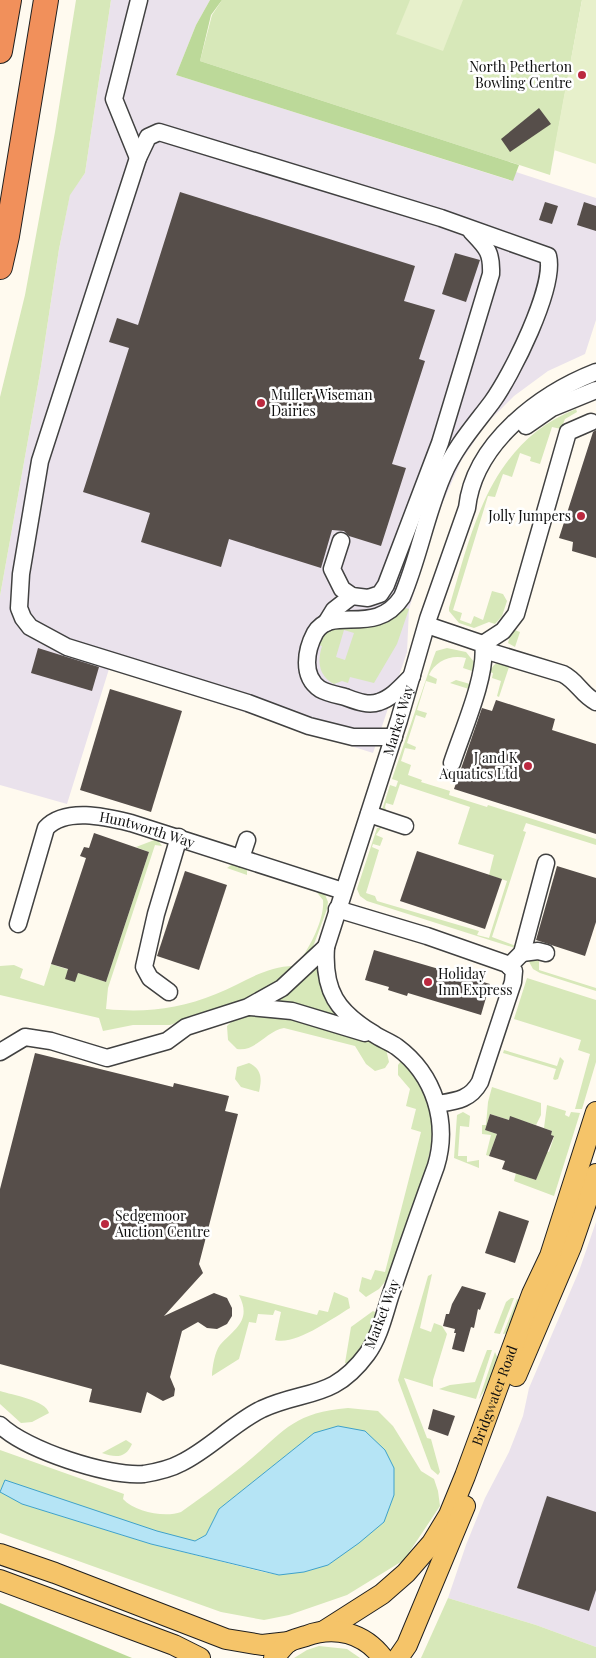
<svg xmlns="http://www.w3.org/2000/svg" width="596" height="1658" font-family="'Playfair Display',serif">
  <rect width="100%" height="100%" fill="#fffaef"/>
  <!-- industrial -->
  <g fill="#eae2ec">
    <polygon points="111,0 210,0 196,25 176,75 512,181 516,172 596,198 596,320 585,354 548,371 514,396 486,424 461,461 440,509 409,609 407,652 373,753 109,669 67,804 0,785 0,596 40,373 59,249 70,194 85,173"/>
    <polygon points="596,1222 596,1647 536,1625 448,1598 466,1545 485,1498 509,1452 523,1416 529,1388 579,1271"/>
  </g>
  <!-- green -->
  <g fill="#d7e8b9" fill-rule="evenodd">
    <polygon points="76,0 111,0 85,173 70,195 59,249 40,373 0,596 0,397 25,295 55,132"/>
    <polygon points="222,0 582,0 550,175 200,61 212,15"/>
    <path d="M576,409l1,3 -12,7 -4,10 -9,-2 -12,37 -10,-3 1,-4 -11,-4 -8,24 -9,-3 -8,23 -7,-1 -35,114 9,3 -2,7 11,4 3,-8 9,4 9,-29 11,3 4,7 -5,15 -7,8 -6,-2 -15,6 -15,-5 -10,-12v-3c23,-79 41,-165 127,-199z"/>
    <path d="M402,607l7,2 -12,35 -23,39 -24,-6 -2,6 -6,-2 -8,3c-15,-8 -17,-22 -12,-38l-4,-1 8,-12 7,-4zM344,630l10,3 -9,27 -9,-3z"/>
    <polygon points="512,629 520,632 515,647 508,643"/>
    <path d="M447,648l19,4 8,10 -2,9 -9,-3 3,-10c-15,-4 -31,3 -37,17l8,4 -1,5 -10,-3 -9,29 10,3 -2,5 -9,-3 -9,28 9,4 -1,3 -10,-2 -4,13 10,4 -3,10 14,5 -1,2 29,9 -1,4 38,12 1,-2 108,34v6l-70,-22 -3,8 3,1 -34,105 24,9 -1,2 -148,-47 -7,-5 -3,-7 20,-61h4l-5,7 7,3 -3,8 -7,-2 -1,3 7,3 -13,43 9,3 2,5 102,30 -2,4 12,3 18,-57 -18,-6 5,-20 -36,-11 12,-37 -70,-23 -7,21 -7,-2 -1,4 2,6 -5,-3 8,-25 6,2 2,-6 -6,-2 41,-120 3,-8z"/>
    <polygon points="500,661 511,661 499,697 497,696 501,681 492,678 493,673 489,672 494,665"/>
    <polygon points="456,680 470,684 469,689 450,683"/>
    <path d="M157,839l5,7 -7,-1 -47,143 -2,21c39,4 73,0 110,-15 26,-10 50,-29 80,-28 12,-15 29,-46 27,-66l-8,-10 9,2 4,10 -1,7 -17,46 -45,37 -95,33h-37l-30,6 -4,-13 -99,-23v-29l14,-1 9,4 -3,9 24,8 7,-22 55,18 43,-130 -13,-5z"/>
    <polygon points="234,863 247,867 247,875 227,868"/>
    <polygon points="527,958 539,959 539,970 596,988 596,991 540,973 533,969"/>
    <polygon points="318,965 346,1024 269,1001 311,966"/>
    <polygon points="527,978 596,1000 596,1062 582,1109 575,1109 590,1054 578,1050 581,1040 514,1019"/>
    <path d="M251,1013l41,3 85,28 9,5 3,13 -4,6 -10,3 -9,-7 -11,-18 -71,-18c-18,3 -28,24 -47,21l-9,-9 -1,-14 6,-6z"/>
    <polygon points="504,1050 557,1066 560,1057 564,1061 558,1079 555,1080 553,1079 556,1069 503,1053"/>
    <path d="M401,1061c46,44 33,86 14,140 -8,26 -17,51 -26,76l-10,12 -13,8 -7,-6 3,-14 9,3 4,-10 10,2 36,-140 -10,-3 5,-20 -10,-3 4,-17 -12,-14v-10z"/>
    <path d="M249,1063c13,6 13,16 10,29l-18,-5 -6,-8 2,-12z"/>
    <polygon points="492,1087 541,1103 541,1115 536,1125 510,1117 509,1120 490,1114 485,1130 497,1134 489,1156 486,1155 491,1135 482,1134 482,1125 486,1125 488,1102"/>
    <polygon points="547,1105 566,1111 565,1115 569,1117 571,1112 580,1113 554,1196 514,1181 516,1173 536,1180 546,1151 549,1152 554,1137 551,1135 552,1131 544,1128"/>
    <polygon points="463,1112 470,1116 469,1127 460,1126 458,1156 467,1156 467,1162 479,1160 479,1168 454,1158 457,1115"/>
    <polygon points="432,1274 420,1328 431,1332 434,1323 442,1326 447,1334 433,1380 433,1387 404,1378 427,1438 431,1439 440,1472 438,1475 431,1469 398,1380 424,1290 428,1276"/>
    <path d="M334,1292l14,6 2,10c-17,10 -55,38 -75,32l6,-28 -6,-2 -2,5 -15,-1 -2,9 -7,-1 -10,37 -27,17c0,-8 3,-25 8,-31 15,-17 32,-24 19,-50l78,20 2,-5 9,2z"/>
    <polygon points="511,1298 514,1298 500,1334 494,1333 506,1302"/>
    <polygon points="517,1299 521,1301 508,1333 503,1334"/>
    <polygon points="373,1311 377,1313 364,1344 351,1363 345,1363 351,1327"/>
    <polygon points="487,1350 492,1350 476,1399 439,1389 450,1385 475,1382"/>
    <polygon points="495,1352 499,1361 494,1375 479,1399"/>
    <path d="M0,1391c12,4 46,9 49,22l-17,9 -11,1 -21,-19z"/>
    <path d="M348,1408l30,3 15,15 28,45 13,8 4,12 2,15 -36,54 -57,35 -58,20 -25,5 -43,-8 -221,-79v-83l124,44 -1,5c12,13 42,19 58,13 20,-14 40,-29 59,-44 43,-34 49,-55 108,-60zM314,1433l70,89 -56,43 -49,10 -16,-3 -112,-28 -129,-40 173,37 11,-6 13,-26z"/>
    <path d="M126,1440l6,4c-6,14 -16,14 -30,9z"/>
    <polygon points="448,1598 536,1625 596,1647 596,1658 421,1658"/>
    <polygon points="319,1646 347,1649 360,1658 294,1658 307,1650"/>
  </g>
  <!-- forest -->
  <g fill="#bcd999">
    <polygon points="210,0 222,0 211,15 200,61 519,165 513,181 176,75 196,25"/>
    <polygon points="0,1603 132,1658 0,1658"/>
  </g>
  <!-- pitch -->
  <g fill="#e7f0cb">
    <polygon points="410,0 463,0 443,51 396,34"/>
    <polygon points="582,0 596,0 596,164 554,150"/>
  </g>
  <!-- water -->
  <polygon fill="#b5e4f5" stroke="#3ea1ca" points="338,1426 365,1431 385,1450 394,1468 394,1495 384,1522 359,1543 328,1565 304,1572 279,1575 151,1544 22,1504 0,1492 5,1480 157,1531 195,1541 206,1535 219,1509 314,1433"/>
  <!-- building -->
  <g fill="#564e4a">
    <polygon points="539,108 551,124 510,152 501,139"/>
    <polygon points="180,192 415,266 404,301 435,310 419,359 425,361 392,464 406,468 381,546 349,536 344,531 332,530 321,568 229,539 221,567 141,542 150,513 83,492 129,348 109,342 117,318 138,325"/>
    <polygon points="545,202 558,206 552,224 539,220"/>
    <polygon points="584,202 596,206 596,231 577,225"/>
    <polygon points="455,253 480,260 466,302 442,294"/>
    <polygon points="596,430 596,558 572,551 573,542 559,538 593,432"/>
    <polygon points="38,648 99,667 92,691 31,673"/>
    <polygon points="110,689 182,711 151,812 80,790"/>
    <polygon points="496,700 555,719 552,730 596,744 596,834 454,789 482,708 492,711"/>
    <polygon points="94,833 149,852 106,982 78,973 75,982 65,979 68,969 51,964 86,858 80,856 84,847 89,848"/>
    <polygon points="417,851 502,879 485,929 400,901"/>
    <polygon points="557,866 596,878 596,922 585,956 536,940"/>
    <polygon points="185,871 227,885 199,970 157,956"/>
    <polygon points="374,950 490,984 481,1015 408,993 407,996 388,990 389,987 365,980"/>
    <polygon points="35,1053 173,1087 174,1083 229,1096 225,1111 238,1114 199,1264 203,1273 164,1316 214,1293 227,1298 232,1308 232,1316 227,1324 217,1329 207,1328 198,1322 182,1331 170,1377 175,1389 174,1396 163,1401 147,1392 141,1413 89,1402 92,1389 0,1364 0,1189"/>
    <polygon points="490,1114 509,1120 510,1116 552,1131 551,1135 554,1136 536,1180 502,1169 505,1161 489,1156 497,1134 485,1130"/>
    <polygon points="499,1211 529,1221 515,1263 485,1253"/>
    <polygon points="462,1286 486,1293 480,1310 478,1309 474,1328 471,1327 464,1352 452,1349 456,1333 454,1333 455,1329 443,1326 446,1314 449,1314 452,1304"/>
    <polygon points="433,1409 455,1416 448,1436 428,1429"/>
    <polygon points="547,1496 596,1512 596,1590 589,1611 517,1588"/>
  </g>
  <g fill="none" stroke-linecap="round" stroke-linejoin="round">
    <defs>
      <g id="minor">
        <polyline points="138,158 114,99 139,0"/>
        <polyline points="526,426 552,408 596,390"/>
        <path d="M341,541l-9,28 10,20 10,7 16,2 12,-4 6,-9 54,-142 51,-169c1,-23 -5,-27 -20,-43"/>
        <polyline points="326,623 334,610 352,596"/>
        <path d="M427,625l56,19c5,30 -21,88 -31,119"/>
        <polyline points="483,644 503,631 516,614 568,432 591,422"/>
        <path d="M484,650l79,24c14,7 19,21 33,28"/>
        <path d="M394,737h-41l-44,-11 -61,-23 -181,-56 -37,-20 -7,-9 -4,-10 2,-34 19,-113 98,-303 10,-21 11,-5 282,86 107,38c8,31 -37,120 -56,146 -18,24 -37,45 -49,73 -17,39 -24,82 -41,122 -27,41 -70,7 -87,36 -9,17 -14,43 5,56 7,4 17,6 25,8 11,4 23,9 34,5 13,-4 23,-16 33,-26"/>
        <polyline points="369,814 405,826"/>
        <polyline points="241,858 247,840"/>
        <path d="M337,909l90,27 80,28 7,7 -1,11 -33,100c-10,18 -24,19 -43,22"/>
        <path id="s1" d="M18,924l28,-96c20,-21 60,-11 85,-5l212,68"/>
        <path id="s2" d="M326,947l73,-227 29,-101 39,-111c7,-65 73,-114 129,-136"/>
        <polyline points="522,953 538,951 546,953"/>
        <polyline points="509,966 522,953 546,863"/>
        <polyline points="169,992 150,978 144,967 156,914 179,837"/>
        <polyline points="250,1007 292,1011 365,1033"/>
        <path d="M0,1052l25,-15 26,4 56,17 60,-17 19,-14 62,-20 34,-19 44,-41c-3,44 11,65 48,87 7,5 16,8 23,13 38,28 52,76 39,119 -15,41 -29,81 -43,122 -8,22 -12,47 -26,66 -34,46 -61,35 -105,55 -29,14 -52,40 -81,54 -11,6 -25,9 -37,11 -36,3 -118,-24 -144,-49"/>
      </g>
      <g id="major">
        <polyline points="516,1376 571,1247 596,1174"/>
        <polyline points="0,1554 55,1573 226,1639 262,1645 289,1642"/>
        <polyline points="0,1580 174,1645 200,1658"/>
        <path id="s3" d="M324,1631l58,-37 24,-21 26,-30 17,-28 16,-39 67,-182 18,-38 46,-144"/>
        <path d="M274,1658c4,-5 9,-11 13,-15 5,-4 13,-5 19,-7 29,-11 58,-3 77,22"/>
        <polyline points="398,1658 407,1645 465,1506"/>
      </g>
      <g id="highway">
        <polyline points="0,51 9,0"/>
        <polyline points="0,267 7,236 46,0"/>
      </g>
    </defs>
    <!-- minor casing -->
    <use href="#minor" stroke="#414141" stroke-width="19"/>
    <!-- major casing -->
    <use href="#major" stroke="#1f1f1f" stroke-width="22"/>
    <!-- highway casing -->
    <use href="#highway" stroke="#1f1f1f" stroke-width="26"/>
    <!-- minor -->
    <use href="#minor" stroke="#fff" stroke-width="16"/>
    <!-- major -->
    <use href="#major" stroke="#f5c469" stroke-width="20"/>
    <!-- highway -->
    <use href="#highway" stroke="#f1905b" stroke-width="24"/>
  </g>
  <!-- markers -->
  <g fill="#bb293f" stroke="#fff" stroke-width="2">
    <circle cx="582" cy="75" r="5"/>
    <circle cx="261" cy="403" r="5"/>
    <circle cx="581" cy="516" r="5"/>
    <circle cx="528" cy="766" r="5"/>
    <circle cx="428" cy="982" r="5"/>
    <circle cx="105" cy="1224" r="5"/>
  </g>
  <g text-anchor="middle" stroke-width="5" stroke-linejoin="round" paint-order="stroke">
    <!-- poi labels -->
    <g font-size="14" fill="#0e0e0e" stroke="#fff" text-anchor="end">
      <text x="572" y="72">North Petherton<tspan x="572" dy="16">Bowling Centre</tspan></text>
      <text x="271" y="400" text-anchor="start">Muller Wiseman<tspan x="271" dy="16">Dairies</tspan></text>
      <text x="571" y="521">Jolly Jumpers</text>
      <text x="518" y="763">J and K<tspan x="518" dy="16">Aquatics Ltd</tspan></text>
      <text x="438" y="979" text-anchor="start">Holiday<tspan x="438" dy="16">Inn Express</tspan></text>
      <text x="115" y="1221" text-anchor="start">Sedgemoor<tspan x="115" dy="16">Auction Centre</tspan></text>
    </g>
    <!-- street labels -->
    <g font-size="14" fill="#0e0e0e" stroke="#fff">
      <text dy="5" stroke="none"><textPath href="#s2" startOffset="238">Market Way</textPath></text>
      <text dy="5" stroke="none"><textPath href="#s1" startOffset="206">Huntworth Way</textPath></text>
      <text transform="translate(382 1314) rotate(-69)" y="5">Market Way</text>
      <text dy="5" stroke="none"><textPath href="#s3" startOffset="301">Bridgwater Road</textPath></text>
    </g>
  </g>
</svg>
